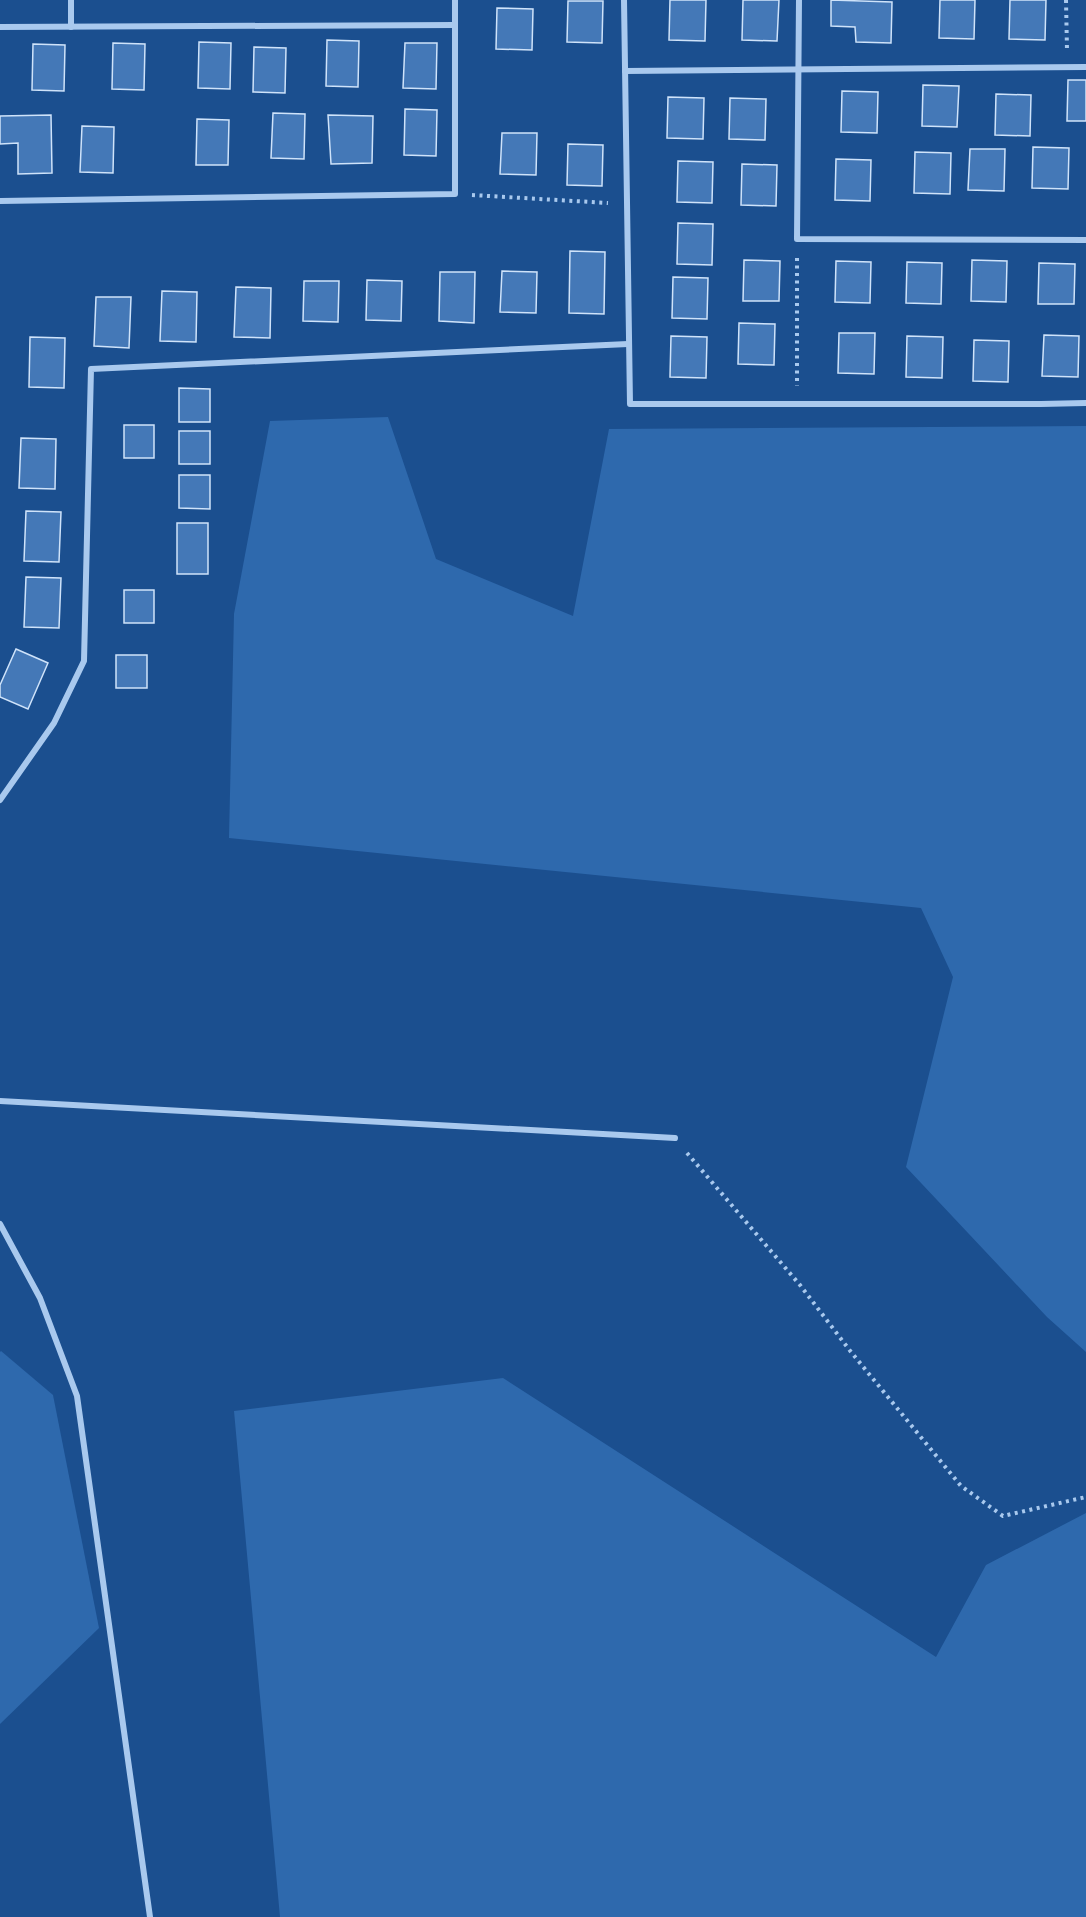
<svg xmlns="http://www.w3.org/2000/svg" width="1086" height="1917" font-family="'PT Sans',sans-serif">
  <rect width="100%" height="100%" fill="#1b4f8f"/>
  <!-- green -->
  <g fill="#2e69ad">
    <polygon points="388,417 436,559 573,616 609,429 1086,426 1086,1352 1047,1317 906,1167 953,977 921,908 229,838 234,614 270,421"/>
    <polygon points="1,1351 53,1395 99,1628 0,1724 0,1352"/>
    <polygon points="503,1378 936,1657 986,1565 1086,1513 1086,1917 280,1917 234,1411"/>
  </g>
  <!-- building -->
  <g fill="#4478b7" stroke="#cfe3fa" stroke-width="1.5">
    <polygon points="670,0 706,0 705,41 669,40"/>
    <polygon points="743,0 779,0 777,41 742,40"/>
    <polygon points="831,0 892,2 891,43 856,42 855,27 831,26"/>
    <polygon points="940,0 975,0 974,39 939,38"/>
    <polygon points="1010,0 1046,0 1045,40 1009,39"/>
    <polygon points="568,1 603,1 602,43 567,42"/>
    <polygon points="497,8 533,9 532,50 496,49"/>
    <polygon points="327,40 359,41 358,87 326,86"/>
    <polygon points="199,42 231,43 230,89 198,88"/>
    <polygon points="113,43 145,44 144,90 112,89"/>
    <polygon points="405,43 437,43 436,89 403,88"/>
    <polygon points="33,44 65,45 64,91 32,90"/>
    <polygon points="254,47 286,48 285,93 253,92"/>
    <polygon points="1068,80 1086,80 1086,121 1067,121"/>
    <polygon points="923,85 959,86 957,127 922,126"/>
    <polygon points="842,91 878,92 877,133 841,132"/>
    <polygon points="996,94 1031,95 1030,136 995,135"/>
    <polygon points="668,97 704,98 703,139 667,138"/>
    <polygon points="730,98 766,99 765,140 729,139"/>
    <polygon points="405,109 437,110 436,156 404,155"/>
    <polygon points="273,113 305,114 304,159 271,158"/>
    <polygon points="51,115 52,173 18,174 18,143 0,144 0,116"/>
    <polygon points="328,115 373,116 372,163 331,164"/>
    <polygon points="197,119 229,120 228,165 196,165"/>
    <polygon points="82,126 114,127 113,173 80,172"/>
    <polygon points="502,133 537,133 536,175 500,174"/>
    <polygon points="568,144 603,145 602,186 567,185"/>
    <polygon points="1033,147 1069,148 1068,189 1032,188"/>
    <polygon points="970,149 1005,149 1004,191 968,190"/>
    <polygon points="915,152 951,153 950,194 914,193"/>
    <polygon points="836,159 871,160 870,201 835,200"/>
    <polygon points="678,161 713,162 712,203 677,202"/>
    <polygon points="742,164 777,165 776,206 741,205"/>
    <polygon points="678,223 713,224 712,265 677,264"/>
    <polygon points="570,251 605,252 604,314 569,313"/>
    <polygon points="744,260 780,261 779,301 743,301"/>
    <polygon points="972,260 1007,261 1006,302 971,301"/>
    <polygon points="836,261 871,262 870,303 835,302"/>
    <polygon points="907,262 942,263 941,304 906,303"/>
    <polygon points="1039,263 1075,264 1074,304 1038,304"/>
    <polygon points="502,271 537,272 536,313 500,312"/>
    <polygon points="440,272 475,272 474,323 439,321"/>
    <polygon points="673,277 708,278 707,319 672,318"/>
    <polygon points="367,280 402,281 401,321 366,320"/>
    <polygon points="304,281 339,281 338,322 303,321"/>
    <polygon points="236,287 271,288 270,338 234,337"/>
    <polygon points="162,291 197,292 196,342 160,341"/>
    <polygon points="96,297 131,297 129,348 94,346"/>
    <polygon points="739,323 775,324 774,365 738,364"/>
    <polygon points="839,333 875,333 874,374 838,373"/>
    <polygon points="1044,335 1079,336 1078,377 1042,376"/>
    <polygon points="671,336 707,337 706,378 670,377"/>
    <polygon points="907,336 943,337 942,378 906,377"/>
    <polygon points="30,337 65,338 64,388 29,387"/>
    <polygon points="974,340 1009,341 1008,382 973,381"/>
    <polygon points="179,388 210,389 210,422 179,422"/>
    <rect x="124" y="425" width="30" height="33"/>
    <rect x="179" y="431" width="31" height="33"/>
    <polygon points="21,438 56,439 55,489 19,488"/>
    <polygon points="179,475 210,475 210,509 179,508"/>
    <polygon points="26,511 61,512 59,562 24,561"/>
    <rect x="177" y="523" width="31" height="51"/>
    <polygon points="26,577 61,578 59,628 24,627"/>
    <rect x="124" y="590" width="30" height="33"/>
    <polygon points="16,649 48,663 28,709 0,697 0,685"/>
    <rect x="116" y="655" width="31" height="33"/>
  </g>
  <g fill="none" stroke-linecap="round" stroke-linejoin="round">
    <!-- path -->
    <g stroke="#a9c9ee" stroke-width="4" stroke-dasharray="3 4.5" stroke-linecap="butt">
      <polyline points="1066,0 1067,50"/>
      <polyline points="472,195 608,203"/>
      <polyline points="797,258 797,386"/>
      <polyline points="687,1153 800,1285 851,1352 961,1486 1003,1516 1086,1497"/>
    </g>
    <!-- minor -->
    <g stroke="#a9c9ee" stroke-width="6">
      <polyline points="624,0 630,404 1041,404 1086,403"/>
      <polyline points="799,0 797,239 1086,240"/>
      <polyline points="0,27 455,25"/>
      <polyline points="71,27 71,0"/>
      <polyline points="625,71 1086,67"/>
      <polyline points="0,201 455,194 455,0"/>
      <polyline points="0,800 54,723 84,661 91,369 628,344"/>
      <polyline points="0,1101 675,1138"/>
      <polyline points="0,1224 40,1298 77,1396 150,1917"/>
    </g>
  </g>
</svg>
